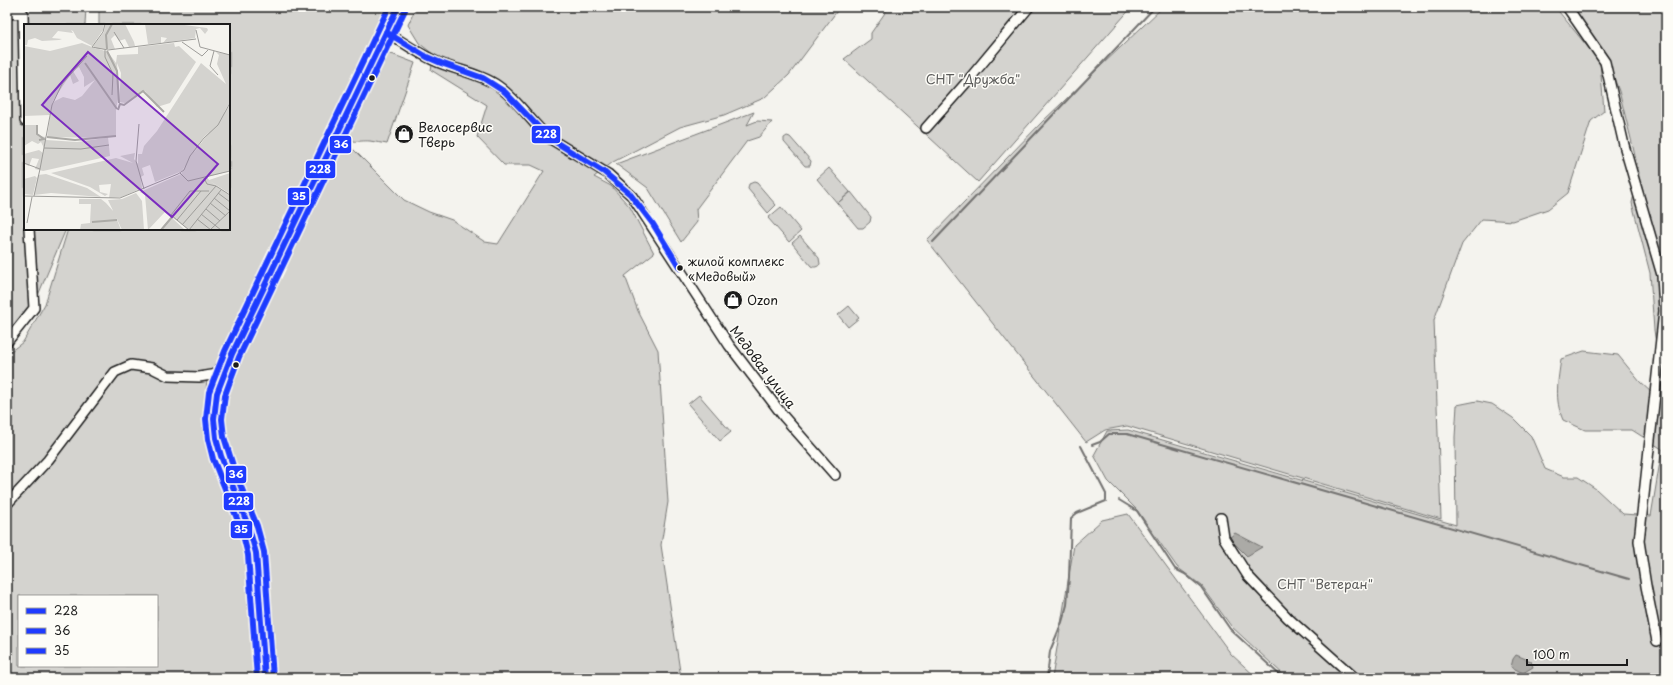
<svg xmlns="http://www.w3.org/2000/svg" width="1673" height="685" font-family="'Playpen Sans',sans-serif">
  <rect width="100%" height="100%" fill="#f4f3ee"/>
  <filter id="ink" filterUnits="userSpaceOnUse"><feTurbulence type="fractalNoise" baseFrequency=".025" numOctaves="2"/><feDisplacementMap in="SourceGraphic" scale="8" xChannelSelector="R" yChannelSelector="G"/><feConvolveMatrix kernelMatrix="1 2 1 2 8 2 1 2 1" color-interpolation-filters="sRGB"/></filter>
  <g filter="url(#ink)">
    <!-- green -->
    <g fill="#d4d3cf" stroke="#787876" fill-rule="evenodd">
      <polygon points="7,7 86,7 85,25 25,25 25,229 66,229 28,319 7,337"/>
      <path d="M99,7h286l-156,338 -20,28 -10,2 -67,-8 75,11 -2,24 9,55 34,84 5,25 6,112h-252v-324l16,-12 22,-38 23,-75h161v-204h-130zM19,596h138v70h-138z"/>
      <polygon points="416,7 840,7 789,75 764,98 724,115 680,127 613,162 594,177 611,186 630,207 654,253 625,276 638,311 658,350 668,502 661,545 681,678 271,678 264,556 256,523 227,461 221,435 220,411 243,353 339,144 354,150 404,200 429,212 452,220 485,242 498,244 544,171 531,165 504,165 477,137 487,105 431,70 434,55 419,43 408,25"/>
      <polygon points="889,7 1132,7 978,182 844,59 871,39 871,33"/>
      <polygon points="1163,7 1555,7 1600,62 1604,111 1591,121 1568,193 1548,209 1513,221 1482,219 1462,244 1434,320 1441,519 1127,426 1105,430 1086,442 927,240 1043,121"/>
      <path d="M1572,7h94v671h-379l-56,-52 -29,-40 -25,-19 -40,-57 -29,-29 -14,-26 13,-24 21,-1 328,95 -1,-88 2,-32 20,-4 15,3 21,14 18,18 14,33 19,8h14l18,12 27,25 28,2 11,-67 -30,-19h-47l-22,-10c-9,-21 -5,-39 -2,-61l23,-8 34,4 22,27 25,23 -11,-75 -4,-57 -18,-70 7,-30 -7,-30 -13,-52 -13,-34z"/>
      <path d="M389,53l26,10 -28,81c-6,-1 -11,-2 -17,-3 -13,-1 -17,4 -27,-7l39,-80z"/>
      <polygon points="754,112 747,125 757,121 772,122 759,137 747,141 696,209 697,222 681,242 648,188 616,164"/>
      <polygon points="787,136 790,137 811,161 810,166 805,166 784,142 784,138"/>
      <polygon points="829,168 850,192 839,202 851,192 871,217 870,222 863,228 858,228 817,179"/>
      <polygon points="754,182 757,183 776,205 768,213 748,189 749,184"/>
      <polygon points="781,207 801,231 789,242 768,218"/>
      <path d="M800,236l19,22 1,6c-2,3 -6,4 -9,2l-19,-23z"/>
      <polygon points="849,306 859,318 848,327 838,315"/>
      <polygon points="699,395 731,432 720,441 688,404"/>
      <polygon points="1128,514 1231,654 1257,678 1052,678 1074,545 1102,520"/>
    </g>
    <!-- water -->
    <g fill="#abaaa6" stroke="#72716f">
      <polygon points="1235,533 1262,547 1247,556 1229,538"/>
      <polygon points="1516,655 1531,661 1533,667 1523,673 1511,667 1513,659"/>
    </g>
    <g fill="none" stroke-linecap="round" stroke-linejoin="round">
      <!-- stream -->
      <g stroke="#72716f" stroke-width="2">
        <polyline points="933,242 1155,7"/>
        <polyline points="1092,445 1100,442 1109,434 1127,434 1629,579"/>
        <polyline points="1119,500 1137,511 1175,569 1185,574 1201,587 1230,629 1283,678"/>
        <polyline points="1047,678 1050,651 1062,622 1067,605 1069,577 1071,518 1077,513 1106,501 1106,494 1081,446"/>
      </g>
      <defs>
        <g id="minor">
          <polyline points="1567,7 1605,62 1624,145 1662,275 1664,311 1639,541 1646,586 1657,641"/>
          <polyline points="7,14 23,13 25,121"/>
          <path d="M386,32c15,9 30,20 47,28 20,10 47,13 65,26 20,14 33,36 51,52l59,36 24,22 97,149 55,72 51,58"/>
          <polyline points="926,128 965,84 1029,7"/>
          <polyline points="7,342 34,308 29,229"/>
          <polyline points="7,504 48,460 115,372 131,365 152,368 168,376 199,377 224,373"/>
          <polyline points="1221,518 1224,538 1248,576 1288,618 1355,678"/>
        </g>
        <path id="major" d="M265,678c-1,-26 -3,-53 -5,-79 -1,-17 -1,-35 -5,-52 -12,-50 -49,-94 -39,-148 2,-16 10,-30 16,-45l166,-347"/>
      </defs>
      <!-- minor casing -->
      <use href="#minor" stroke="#1c1c1c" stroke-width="12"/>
      <!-- major casing -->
      <use href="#major" stroke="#1c1c1c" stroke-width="15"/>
      <!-- minor -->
      <use href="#minor" stroke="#fdfcf7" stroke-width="9"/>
      <!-- major -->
      <use href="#major" stroke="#fdfcf7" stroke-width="12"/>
      <defs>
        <g id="bus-1">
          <polyline points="386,32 427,57 441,63 483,78 505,92 549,138 604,172 630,194 653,224 680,268"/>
          <polyline points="265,678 256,553 249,528 221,456 216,438 214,419 217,393 232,354 398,7"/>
        </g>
        <polyline id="bus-2" points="273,678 264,552 257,526 235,472 224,437 222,419 225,395 239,357 405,10"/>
        <polyline id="bus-3" points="257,678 248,555 242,531 213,459 208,439 206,419 209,392 225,351 389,7"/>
      </defs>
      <!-- bus-1 casing -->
      <use href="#bus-1" stroke="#fdfcf7" stroke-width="9"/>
      <!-- bus-2 casing -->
      <use href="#bus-2" stroke="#fdfcf7" stroke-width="9"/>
      <!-- bus-3 casing -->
      <use href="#bus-3" stroke="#fdfcf7" stroke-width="9"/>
      <!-- bus-1 -->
      <use href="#bus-1" stroke="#1f3bff" stroke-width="6"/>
      <!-- bus-2 -->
      <use href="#bus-2" stroke="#1f3bff" stroke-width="6"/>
      <!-- bus-3 -->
      <use href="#bus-3" stroke="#1f3bff" stroke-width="6"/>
    </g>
  </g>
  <!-- icons -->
  <defs>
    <symbol id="shop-disc" viewBox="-11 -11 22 22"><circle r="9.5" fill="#1c1c1c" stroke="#fdfcf7"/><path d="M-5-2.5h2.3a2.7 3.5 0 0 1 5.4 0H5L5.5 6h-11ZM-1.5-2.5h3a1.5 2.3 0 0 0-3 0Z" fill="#fff"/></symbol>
  </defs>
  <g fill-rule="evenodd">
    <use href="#shop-disc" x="393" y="123" width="22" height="22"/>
    <use href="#shop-disc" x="722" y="289" width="22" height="22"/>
  </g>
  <!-- markers -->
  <g fill="#1c1c1c" stroke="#fdfcf7" stroke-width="1.5">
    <circle cx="372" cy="78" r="3.5"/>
    <circle cx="680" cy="268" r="3.5"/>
    <circle cx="236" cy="365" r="3.5"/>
  </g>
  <g text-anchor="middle" stroke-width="3" stroke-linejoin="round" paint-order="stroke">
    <!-- bus labels -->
    <g font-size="12" fill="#1c1c1c" stroke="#fdfcf7" text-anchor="start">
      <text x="688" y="266">жилой комплекс<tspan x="688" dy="15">«Медовый»</tspan></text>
    </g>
    <!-- park labels -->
    <g font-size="13" fill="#5c5c5b" stroke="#fdfcf7">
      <text x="973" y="84">СНТ "Дружба"</text>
      <text x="1325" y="589">СНТ "Ветеран"</text>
    </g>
    <!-- poi labels -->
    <g font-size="13" fill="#1c1c1c" stroke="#fdfcf7" text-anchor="start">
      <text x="418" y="132">Велосервис<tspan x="418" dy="15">Тверь</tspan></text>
      <text x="747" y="305">Ozon</text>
    </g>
    <!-- street labels -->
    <g font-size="13" fill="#1c1c1c" stroke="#fdfcf7">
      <text transform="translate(763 367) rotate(53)" y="5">Медовая улица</text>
    </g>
  </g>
  <!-- overview -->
  <g transform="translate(24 24)">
    <rect width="206" height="206" fill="#f4f3ee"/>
    <path d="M0,0h80l-1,6 -11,16 -15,-8 -4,-7 -2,-1 2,3 -15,-2 -6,7 10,1 -3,1 -17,1 -7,-3 -7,2 -1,5h-3zM81,0h20l9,18 1,4 -6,1 -4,-8 -6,2 -4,-6 -4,4 4,10h-16l9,3 8,11 1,-8 21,-1v-7l36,-4 1,4 4,-1 17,16 -26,41 -13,4 -12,-16 -20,12 -6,-1 2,-29 -4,-10 2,31 -3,16v26l-8,1 2,19 -67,15 -8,-2 4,-10 -7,-1 -3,8 -5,-2v-10l15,-4 4,3 1,-5 -3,-6 -3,2 -6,-3 -8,5v-21h14v11l8,1v3l31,2 28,-4 -58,-1 5,-32 3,-4 8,-4 12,3 7,-4 13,-16 -11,7v-10l-5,-10 -6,4 6,10 -6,3 -3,-9 -17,26 -3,14 -26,1v-70l26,5 32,-8 15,6 -4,-3 11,-14zM121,0h32l30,4 1,2 -3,4 -5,-6 -4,1 -1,9 -32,5 4,-5 -6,-1v6l-13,1zM192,28l14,3v47l-13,23 -13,12 -22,34 -27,11 -5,-17 -8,3 2,7 -3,2 1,11 -20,9 -13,1 2,-14 -12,1 1,7 8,2 -3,2 -15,-9 -39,-14 65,-15 17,5 -13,-7 15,-3 -1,6 4,5v-10h4l2,-8 13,-15 44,-68 25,21 -9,-20 2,-9zM206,81v66l-23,6 2,3 21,-7v21l-20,-13 20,14v35h-41l-24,-18 15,-16 -32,34 -3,-35 -5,-3 41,-18 8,-15zM22,150l41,14 14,9 -50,-4 -17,2 4,-20zM11,152l2,2 -4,17 -9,-1v-15zM112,169l6,8 2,29h-22l-14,-30 14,-1zM55,175h22l5,4 8,9 7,18h-41l1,-6 9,-1 1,-19h-12zM147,193l14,13h-32l8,-1z" fill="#d4d3cf"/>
    <path fill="none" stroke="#abaaa6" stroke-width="2" d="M83,25l-1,-14 6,-11M83,27l10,20 2,32M61,39l32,46M94,86l2,-6 4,1 19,-14 21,21M13,101v9l7,5 -5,1M23,113l28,3 41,-4M68,198l25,-2M137,206l11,-13"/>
    <path fill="none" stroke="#9e9d9a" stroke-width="1" d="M81,0l-2,8 -11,15 16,3 88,-11M172,6l4,17 30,8M90,8l10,16M158,18l20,14 6,-6M81,26v7l8,17 -1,21M190,27l-4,15 8,9M115,100l-3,37 8,28M20,124l37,1 28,-4M0,139l16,6 12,-64 10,-21 25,-28M156,149l8,8 42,-10M180,154l3,6 9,2 14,9M194,169l12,9M0,172l96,2 58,-24 6,-4 6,-14 14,-18 14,-13 12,-22M10,172l6,-27M190,174l16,13M186,179l16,13M182,185l14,12M177,190l20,16M173,195l14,11M153,196l24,-29M3,199l5,-26M158,201l34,-39M165,206l-18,-15 19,-24h19M165,206l32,-40M186,206l20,-19"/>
    <path fill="#7b2cbf" fill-opacity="0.15" stroke="#7b2cbf" stroke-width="2" d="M64,28l130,112 -46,53 -130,-112z"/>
    <rect width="206" height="206" fill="none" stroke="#1c1c1c" stroke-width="2"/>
  </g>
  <g stroke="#fdfcf7" stroke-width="1.5">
    <rect x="531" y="125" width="30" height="19" rx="4" fill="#1f3bff"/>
    <rect x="329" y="135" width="23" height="19" rx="4" fill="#1f3bff"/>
    <rect x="305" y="160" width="31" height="19" rx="4" fill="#1f3bff"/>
    <rect x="287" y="187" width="23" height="19" rx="4" fill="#1f3bff"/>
    <rect x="225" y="465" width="22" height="19" rx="4" fill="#1f3bff"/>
    <rect x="223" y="492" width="31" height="19" rx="4" fill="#1f3bff"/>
    <rect x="230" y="520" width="23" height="19" rx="4" fill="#1f3bff"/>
  </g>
  <g font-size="11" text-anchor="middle" font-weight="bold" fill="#fff">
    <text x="546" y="138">228</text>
    <text x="341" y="148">36</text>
    <text x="320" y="173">228</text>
    <text x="299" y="200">35</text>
    <text x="236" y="478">36</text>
    <text x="239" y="505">228</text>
    <text x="241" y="533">35</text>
  </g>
  <!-- margin -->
  <rect width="1673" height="685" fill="none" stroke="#fdfcf7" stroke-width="24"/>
  <rect x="12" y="12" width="1649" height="661" fill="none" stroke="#1c1c1c" stroke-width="1.5" filter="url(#ink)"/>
  <!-- legend -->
  <rect x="18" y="595" width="140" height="72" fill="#fdfcf7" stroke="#a3a29f"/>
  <rect x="26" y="608" width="20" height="6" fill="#1f3bff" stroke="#a3a29f"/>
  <text x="54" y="615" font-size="12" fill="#1c1c1c">228</text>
  <rect x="26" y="628" width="20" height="6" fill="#1f3bff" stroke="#a3a29f"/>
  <text x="54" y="635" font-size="12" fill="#1c1c1c">36</text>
  <rect x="26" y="648" width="20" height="6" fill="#1f3bff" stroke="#a3a29f"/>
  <text x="54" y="655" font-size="12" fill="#1c1c1c">35</text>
  <!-- scale -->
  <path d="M1527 659v6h100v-6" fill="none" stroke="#1c1c1c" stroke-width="2"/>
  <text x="1533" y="659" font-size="12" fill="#1c1c1c" stroke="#fdfcf7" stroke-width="3" paint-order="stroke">100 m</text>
</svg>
